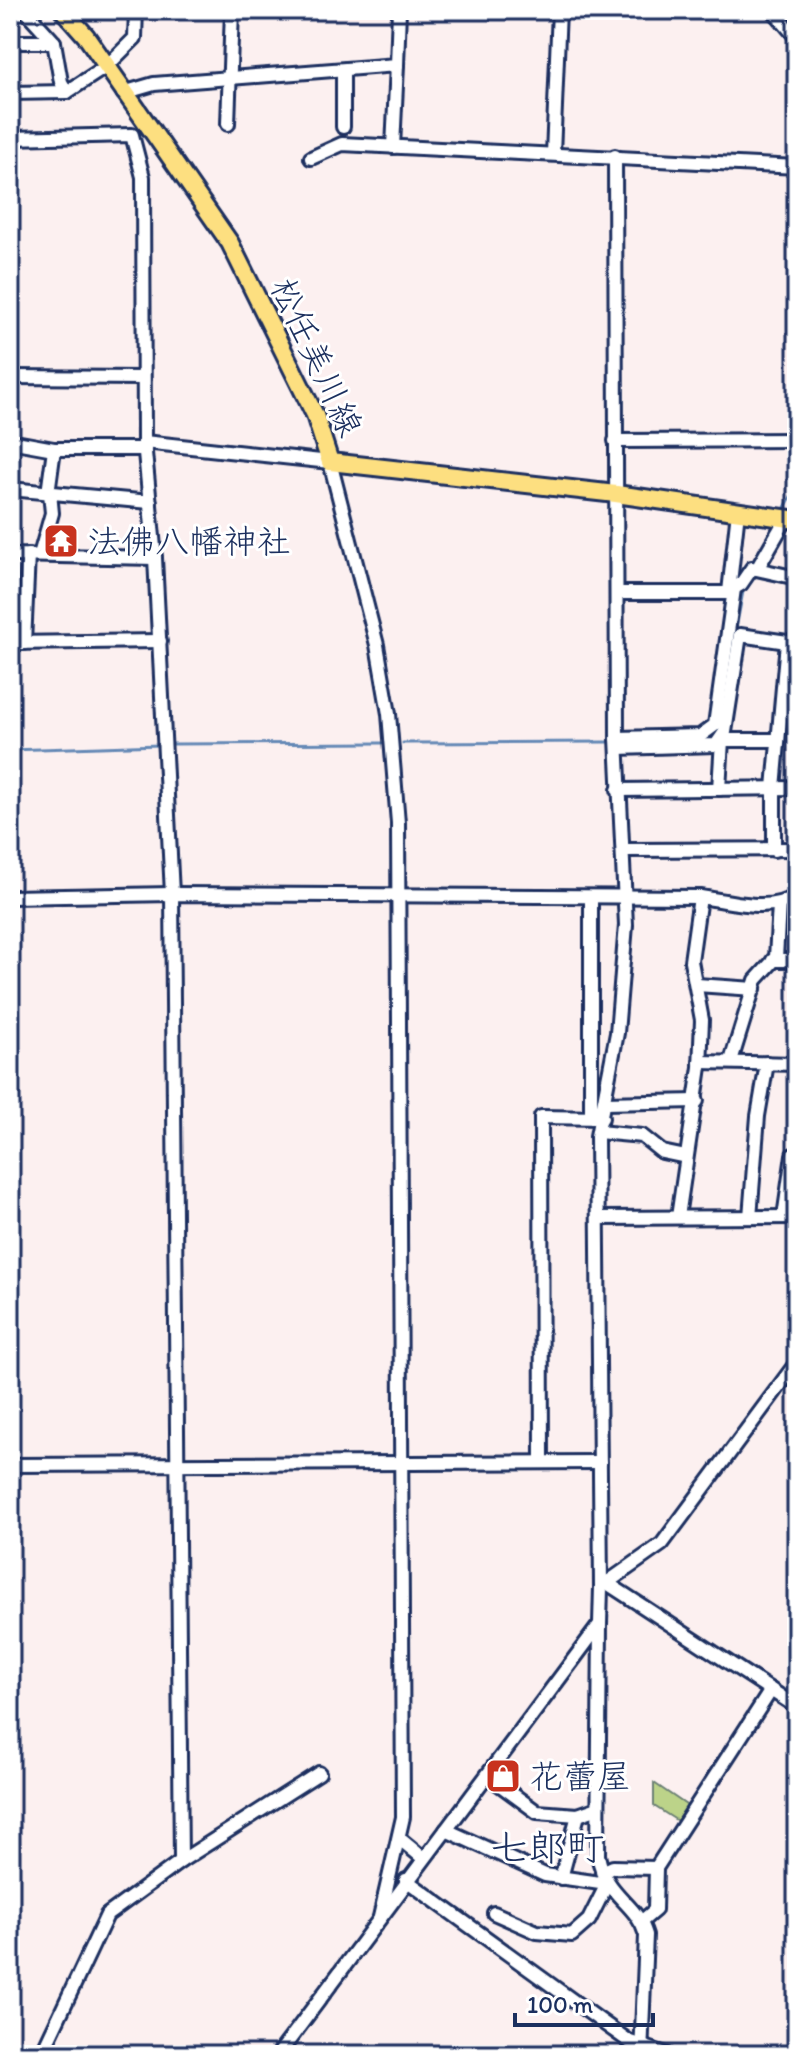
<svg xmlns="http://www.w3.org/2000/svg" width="807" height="2065" font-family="Itim,'Klee One',sans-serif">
  <rect width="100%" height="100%" fill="#fcf0f0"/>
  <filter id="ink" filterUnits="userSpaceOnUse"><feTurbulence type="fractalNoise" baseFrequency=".0125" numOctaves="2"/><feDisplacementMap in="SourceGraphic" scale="16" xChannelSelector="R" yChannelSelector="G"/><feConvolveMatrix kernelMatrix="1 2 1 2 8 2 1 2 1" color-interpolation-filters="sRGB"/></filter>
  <g filter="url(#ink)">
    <!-- green -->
    <polygon fill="#bcd389" stroke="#6c8174" stroke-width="2" points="654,1783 689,1807 679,1822 654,1806"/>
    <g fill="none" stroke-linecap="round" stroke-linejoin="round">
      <!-- stream -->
      <g stroke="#6589b6" stroke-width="3">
        <polyline points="783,511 797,486"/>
        <polyline points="736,629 744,586"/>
        <polyline points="703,741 719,729"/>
        <polyline points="403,743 611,742"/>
        <polyline points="172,744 382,743"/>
        <polyline points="10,750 160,745"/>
      </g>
      <defs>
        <g id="minor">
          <polyline points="25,10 54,42 61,82 67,92"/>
          <polyline points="773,10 797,38"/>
          <polyline points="10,42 54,42"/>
          <polyline points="10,93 67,92 107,66 135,38 136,10"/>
          <polyline points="123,93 154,84 397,65 399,10"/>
          <polyline points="228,124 232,10"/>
          <polyline points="343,127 343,70"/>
          <polyline points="10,138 132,135 143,177 144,442 155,558 172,894 181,1861 107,1915 41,2055"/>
          <polyline points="393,147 397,65"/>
          <polyline points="553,154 559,10"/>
          <polyline points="311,158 342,144 797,167"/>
          <polyline points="10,377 143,378"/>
          <polyline points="10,419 11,377"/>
          <polyline points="10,441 54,449 145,449"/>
          <polyline points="615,441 797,440"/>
          <polyline points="144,442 330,462 377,645 389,714 398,823 403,1817 380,1917"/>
          <polyline points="10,489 150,502"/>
          <polyline points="48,493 54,449"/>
          <polyline points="10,555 155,558"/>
          <polyline points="40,555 52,513 50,493"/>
          <polyline points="757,569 787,517"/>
          <polyline points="729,592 738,511"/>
          <polyline points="618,593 726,593 741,584 752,568 797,578"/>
          <polyline points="10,643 160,641"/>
          <polyline points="24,643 28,555"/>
          <polyline points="617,738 700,736 715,725 734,589"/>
          <polyline points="618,748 716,745 725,732 740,635 787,642 774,788 774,850"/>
          <polyline points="719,789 722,740 777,740"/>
          <polyline points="618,790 797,788"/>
          <polyline points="625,850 797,849"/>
          <path d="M10,897l162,-3 528,3c31,4 70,17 97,-2"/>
          <polyline points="773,960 797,960"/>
          <polyline points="697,985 754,989"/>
          <polyline points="731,1061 756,980 776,958 779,904"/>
          <polyline points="700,1062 797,1064"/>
          <polyline points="604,1103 697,1101"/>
          <polyline points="591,1117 591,898"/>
          <polyline points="598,1132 642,1136 662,1152 686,1157"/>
          <polyline points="678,1217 700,1067 702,1020 691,961 700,897"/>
          <polyline points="750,1217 758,1116 767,1063"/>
          <polyline points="784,1217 793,1155 797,1154"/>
          <polyline points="598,1218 797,1217"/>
          <polyline points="542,1462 541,1117 602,1118"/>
          <polyline points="10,1465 600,1462"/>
          <polyline points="607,1583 797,1707"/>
          <polyline points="601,1587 597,1136 617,1033 626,925 617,738 615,156"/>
          <path d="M600,1624l-2,231c8,43 38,46 48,80l-5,120"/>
          <polyline points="488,1776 537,1812 578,1815 598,1808"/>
          <polyline points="446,1830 545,1875 607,1884 589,1920 572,1935 537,1932 494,1913"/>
          <polyline points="400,1839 423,1858"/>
          <polyline points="181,1861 319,1773"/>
          <polyline points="602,1872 613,1867 656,1868"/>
          <polyline points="561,1878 578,1815"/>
          <polyline points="406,1880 630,2042 669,2055"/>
          <polyline points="642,1921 655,1910 656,1868 771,1690"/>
          <polyline points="278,2055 600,1624 601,1587 662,1544 797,1362"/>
        </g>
        <polyline id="major" points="63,10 86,36 230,243 315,415 330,462 616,494 797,520"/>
      </defs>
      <!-- minor casing -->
      <use href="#minor" stroke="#1b2f5e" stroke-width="18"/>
      <!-- major casing -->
      <use href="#major" stroke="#1b2f5e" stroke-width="22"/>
      <!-- minor -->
      <use href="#minor" stroke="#fff" stroke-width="12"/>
      <!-- major -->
      <use href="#major" stroke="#fddf80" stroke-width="16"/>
      <!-- rail -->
      <polyline stroke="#1b2f5e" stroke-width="3" points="782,10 797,28"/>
    </g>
  </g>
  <!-- icons -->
  <defs>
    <symbol id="temple-square" viewBox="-11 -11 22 22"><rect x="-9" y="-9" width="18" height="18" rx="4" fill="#c8321e" stroke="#fff"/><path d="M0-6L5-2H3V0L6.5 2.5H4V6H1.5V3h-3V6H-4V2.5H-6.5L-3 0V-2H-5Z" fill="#fff"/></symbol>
    <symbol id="shop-square" viewBox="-11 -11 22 22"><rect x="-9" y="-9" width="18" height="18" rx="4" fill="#c8321e" stroke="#fff"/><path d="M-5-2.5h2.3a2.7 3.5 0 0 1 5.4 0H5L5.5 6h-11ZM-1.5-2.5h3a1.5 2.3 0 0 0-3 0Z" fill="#fff"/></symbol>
  </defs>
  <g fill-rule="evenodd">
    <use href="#temple-square" x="41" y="521" width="40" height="40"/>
    <use href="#shop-square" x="483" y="1756" width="40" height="40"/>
  </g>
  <g text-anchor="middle" stroke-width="6" stroke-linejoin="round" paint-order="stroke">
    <!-- street labels -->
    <g font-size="34" fill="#1b2f5e" stroke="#fff">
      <text transform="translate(317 357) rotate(65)" y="12">松任美川線</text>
    </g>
    <!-- poi labels -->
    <g font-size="34" fill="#1b2f5e" stroke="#fff" text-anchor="start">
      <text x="87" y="553">法佛八幡神社</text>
      <text x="529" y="1788">花蕾屋</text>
    </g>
    <!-- quarter labels -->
    <g font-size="38" fill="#1b2f5e" stroke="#fff">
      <text x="547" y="1860">七郎町</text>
    </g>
  </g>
  <!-- margin -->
  <rect width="807" height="2065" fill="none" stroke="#fff" stroke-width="40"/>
  <rect x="20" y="20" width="767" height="2025" fill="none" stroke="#1b2f5e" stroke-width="3" filter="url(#ink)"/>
  <!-- scale -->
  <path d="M515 2013v12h138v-12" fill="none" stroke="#1b2f5e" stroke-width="4"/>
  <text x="527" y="2013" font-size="24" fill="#1b2f5e" stroke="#ffffff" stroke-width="6" paint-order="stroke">100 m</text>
</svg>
